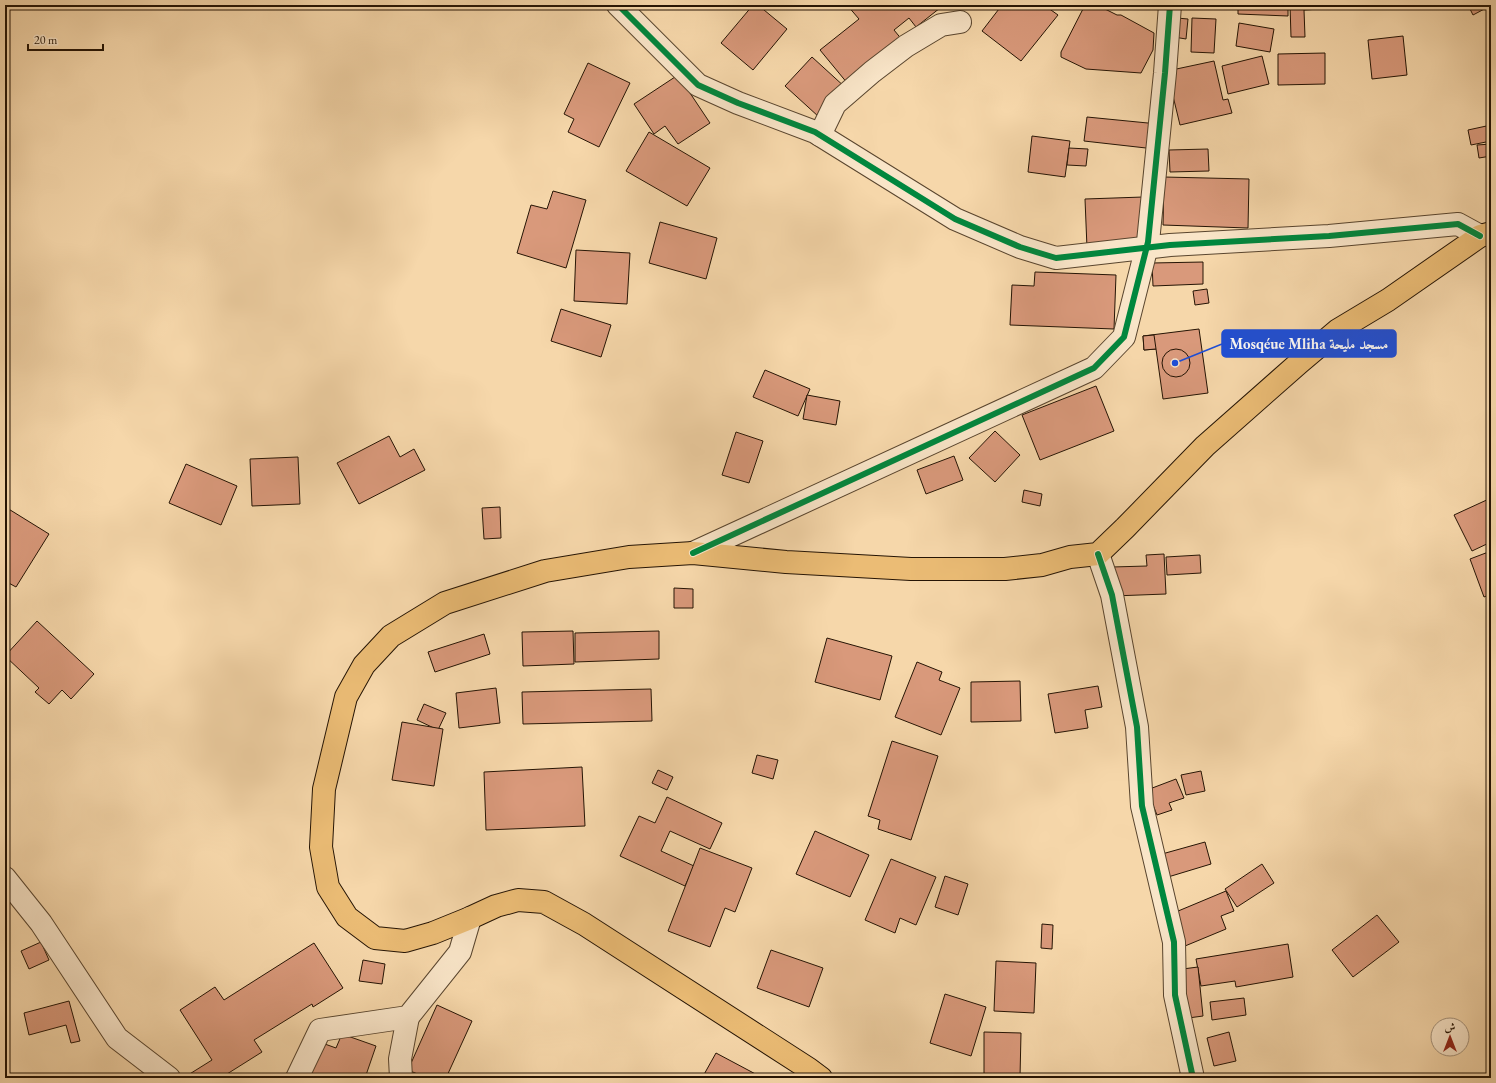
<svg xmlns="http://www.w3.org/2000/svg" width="1496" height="1083" font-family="'EB Garamond',Amiri,serif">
  <rect width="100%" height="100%" fill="#f6d7aa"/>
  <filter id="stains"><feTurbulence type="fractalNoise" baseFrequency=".005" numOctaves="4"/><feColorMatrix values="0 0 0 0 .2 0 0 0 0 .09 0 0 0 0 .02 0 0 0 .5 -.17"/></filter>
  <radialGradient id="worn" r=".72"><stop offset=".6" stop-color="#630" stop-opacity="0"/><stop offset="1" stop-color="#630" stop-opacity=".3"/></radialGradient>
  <!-- building -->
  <g fill="#d9997b" stroke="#251404">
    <polygon points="753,5 758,5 787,29 753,70 721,43"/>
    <polygon points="847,5 937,5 940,8 916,27 909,18 894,30 903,41 848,84 820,50 859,19"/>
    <polygon points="1002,5 1044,5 1058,15 1021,61 982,31"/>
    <polygon points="1085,5 1097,5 1117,15 1121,15 1154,33 1153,50 1141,73 1086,69 1061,57 1061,52"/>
    <polygon points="1238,5 1288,5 1288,16 1238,14"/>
    <polygon points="1290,5 1337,5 1337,8 1304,10 1305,37 1291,37"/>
    <polygon points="1344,5 1365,5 1345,9"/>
    <polygon points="1468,5 1490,5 1490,6 1473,15"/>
    <polygon points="1177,18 1188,19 1186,39 1174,37"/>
    <polygon points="1192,18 1216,19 1214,53 1191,52"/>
    <polygon points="1239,23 1274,29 1270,52 1236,46"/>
    <polygon points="1403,36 1407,75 1372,79 1368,40"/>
    <polygon points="1325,53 1325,84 1278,85 1278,54"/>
    <polygon points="1262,56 1269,84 1228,94 1222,66"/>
    <polygon points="812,57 846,88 819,117 785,86"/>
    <polygon points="1214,61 1223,100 1228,99 1232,113 1180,125 1167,71"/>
    <polygon points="588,63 630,83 599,147 568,132 574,119 564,114"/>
    <polygon points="678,75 710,123 678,144 665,126 654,134 634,104"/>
    <polygon points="1087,117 1158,124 1155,149 1084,141"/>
    <polygon points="1491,125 1491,141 1471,145 1468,130"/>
    <polygon points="649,132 710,168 687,206 626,171"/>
    <polygon points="1032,136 1070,141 1065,177 1028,172"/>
    <polygon points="1491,144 1491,156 1479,158 1477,145"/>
    <polygon points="1069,148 1088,149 1086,166 1067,165"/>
    <polygon points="1208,149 1209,171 1170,172 1169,150"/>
    <polygon points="1164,177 1249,179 1248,228 1163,225"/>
    <polygon points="553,191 586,200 566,268 517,253 531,205 547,209"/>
    <polygon points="1143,197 1145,246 1087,248 1085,199"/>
    <polygon points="660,222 717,238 706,279 649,263"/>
    <polygon points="576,250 630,253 627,304 574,301"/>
    <polygon points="1203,262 1203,284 1153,286 1152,263"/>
    <polygon points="1035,272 1116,275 1114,329 1010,325 1012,285 1034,286"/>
    <polygon points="1207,289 1209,303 1195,305 1193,291"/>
    <polygon points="561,309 611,325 601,357 551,341"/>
    <polygon points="1199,329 1208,393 1163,399 1156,349 1144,350 1143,336"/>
    <polygon points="1154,335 1156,349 1144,350 1143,336"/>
    <circle cx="1176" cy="363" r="14"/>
    <polygon points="765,370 810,389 798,416 753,397"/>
    <polygon points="1096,386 1114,431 1040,460 1022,415"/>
    <polygon points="807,395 840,401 836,425 803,419"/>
    <polygon points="995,431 1020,455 995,482 969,458"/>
    <polygon points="736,432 763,441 749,483 722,475"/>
    <polygon points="389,436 400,457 414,449 425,470 359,504 337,463"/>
    <polygon points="954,456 963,480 926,494 917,470"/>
    <polygon points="298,457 300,504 252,506 250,459"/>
    <polygon points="186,464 237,486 221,525 169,503"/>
    <polygon points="1024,490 1042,494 1040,506 1022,502"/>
    <polygon points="1491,498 1491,542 1472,551 1454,515"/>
    <polygon points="500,507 501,538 484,539 482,508"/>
    <polygon points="7,508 49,534 16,587 5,581 5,510"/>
    <polygon points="1491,551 1491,594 1484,597 1470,559"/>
    <polygon points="1164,554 1166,594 1113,596 1112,567 1147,566 1146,555"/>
    <polygon points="1200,555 1201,573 1167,575 1166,557"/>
    <polygon points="674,588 693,589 693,608 674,608"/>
    <polygon points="37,621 94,674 71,699 62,690 49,704 35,692 39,688 5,656"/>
    <polygon points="573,631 574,664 523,666 522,632"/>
    <polygon points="659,631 659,659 575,662 575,633"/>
    <polygon points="484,634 490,654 435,672 428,652"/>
    <polygon points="827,638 892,656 880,700 815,682"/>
    <polygon points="917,662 942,672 939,680 960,688 941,735 895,717"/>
    <polygon points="1020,681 1021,721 971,722 971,682"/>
    <polygon points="1098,686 1102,707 1085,710 1088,728 1055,733 1048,694"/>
    <polygon points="496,688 500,723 459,728 456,693"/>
    <polygon points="651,689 652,721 523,724 522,692"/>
    <polygon points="424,704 446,713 438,730 417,720"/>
    <polygon points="402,722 443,729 434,786 392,780"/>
    <polygon points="892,741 938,756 911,840 878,829 880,820 868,816"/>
    <polygon points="757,755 778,760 773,779 752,773"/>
    <polygon points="582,767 585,826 486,830 484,772"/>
    <polygon points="658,770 673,777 667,790 652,783"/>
    <polygon points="1201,771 1205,791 1186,795 1181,775"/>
    <polygon points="1176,779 1184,798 1169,803 1172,810 1157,815 1147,790"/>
    <polygon points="667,797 722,823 710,849 670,831 661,851 694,866 685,886 620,856 639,816 655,823"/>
    <polygon points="815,831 869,855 850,897 796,874"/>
    <polygon points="1205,842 1211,864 1168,877 1162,854"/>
    <polygon points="700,848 752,868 735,912 725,908 710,947 668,931"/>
    <polygon points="891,859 936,877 916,925 900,918 895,933 865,920"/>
    <polygon points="1262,864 1274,883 1237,907 1225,889"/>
    <polygon points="945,876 968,884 958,915 935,907"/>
    <polygon points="1226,891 1234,911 1221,916 1226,929 1185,946 1171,914"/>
    <polygon points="1377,915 1399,942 1353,977 1332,950"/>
    <polygon points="1042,924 1053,925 1052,949 1041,948"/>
    <polygon points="41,942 49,960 29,969 21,951"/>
    <polygon points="314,943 343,988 313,1007 312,1004 254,1040 262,1052 227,1074 229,1078 190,1078 188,1075 212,1060 180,1010 215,987 224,1000"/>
    <polygon points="1288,944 1293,977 1236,987 1235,981 1201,986 1196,959"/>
    <polygon points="771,950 823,968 809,1007 757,988"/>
    <polygon points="363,960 385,964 382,984 359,981"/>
    <polygon points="996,961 1036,963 1034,1013 994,1011"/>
    <polygon points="1198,967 1203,1016 1181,1019 1175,970"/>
    <polygon points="945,994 986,1007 971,1056 930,1043"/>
    <polygon points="1244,998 1246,1015 1212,1020 1210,1002"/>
    <polygon points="69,1001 80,1041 71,1043 66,1025 29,1035 24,1013"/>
    <polygon points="437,1005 472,1021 446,1078 427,1078 408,1070"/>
    <polygon points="984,1032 1021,1033 1020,1077 984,1076"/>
    <polygon points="1229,1032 1236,1061 1214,1066 1207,1038"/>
    <polygon points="342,1034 376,1046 365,1078 309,1078 322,1043 336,1048"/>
    <polygon points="716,1053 763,1078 702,1078"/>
  </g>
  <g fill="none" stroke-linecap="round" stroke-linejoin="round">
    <defs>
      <g id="minor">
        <polyline points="618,5 698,85 738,103 815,132 955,219 1020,247 1056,258 1170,245 1329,236 1458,224 1480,236"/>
        <polyline points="820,135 835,104 872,72 906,46 941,25 960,22"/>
        <polyline points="693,553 1094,368 1124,337 1148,242 1165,73 1170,5"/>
        <polyline points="1098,554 1112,595 1137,727 1142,806 1174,942 1175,995 1193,1078"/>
        <polyline points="5,878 41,923 117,1038 169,1078"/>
        <polyline points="297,1078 320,1030 408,1017 460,952 470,918"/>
        <polyline points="401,1078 400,1059 408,1017"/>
      </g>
      <polyline id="primary" points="821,1078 809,1069 584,924 544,902 518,900 496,906 470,918 433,933 405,941 375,938 347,917 328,887 321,847 324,789 346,697 364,665 391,636 445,603 545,571 629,557 693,553 786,562 911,569 1005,569 1042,565 1070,557 1098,554 1125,528 1205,446 1299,363 1338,330 1388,300 1480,236 1491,233"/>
    </defs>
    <!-- minor casing -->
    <use href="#minor" stroke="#59452e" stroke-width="24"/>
    <!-- primary casing -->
    <use href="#primary" stroke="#251404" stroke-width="24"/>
    <!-- minor -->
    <use href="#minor" stroke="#f9e5c8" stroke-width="22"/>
    <!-- primary -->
    <use href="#primary" stroke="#ebbc75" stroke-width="22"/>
    <defs>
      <g id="cycleway">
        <polyline points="618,5 698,85 738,103 815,132 955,219 1020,247 1056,258 1170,245 1329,236 1458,224 1480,236"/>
        <polyline points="693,553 1094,368 1124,337 1148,242 1165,73 1170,5"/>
        <polyline points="1098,554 1112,595 1137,727 1142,806 1174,942 1175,995 1193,1078"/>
      </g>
    </defs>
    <!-- cycleway casing -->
    <use href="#cycleway" stroke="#f9e5c8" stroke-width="8"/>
    <!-- cycleway -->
    <use href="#cycleway" stroke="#00873e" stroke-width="6"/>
  </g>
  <!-- callouts -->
  <path fill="none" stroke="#1d4ed8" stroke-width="1.5" d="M1175 363L1222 344"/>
  <circle fill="#1d4ed8" stroke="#f9e5c8" stroke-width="1.5" cx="1175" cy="363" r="4"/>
  <rect fill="#1d4ed8" stroke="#1d4ed8" stroke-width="1.5" x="1222" y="330" width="174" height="27" rx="4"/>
  <g font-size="15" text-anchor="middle" font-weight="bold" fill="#fff">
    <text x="1309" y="349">Mosqéue Mliha مسجد مليحة</text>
  </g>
  <!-- margin -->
  <rect width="1496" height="1083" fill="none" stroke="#f6d7aa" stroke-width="20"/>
  <rect x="6" y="6" width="1484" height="1071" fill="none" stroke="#251404" stroke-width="2"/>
  <rect x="10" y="10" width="1476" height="1063" fill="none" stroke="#251404"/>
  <!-- north arrow -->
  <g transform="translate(1450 1037)"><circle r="19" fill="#f9e5c8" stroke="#a4917a"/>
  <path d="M0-3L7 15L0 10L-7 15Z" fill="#8f2418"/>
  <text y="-6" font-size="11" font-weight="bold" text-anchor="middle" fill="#251404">ش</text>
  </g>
  <!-- scale -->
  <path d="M28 44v6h75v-6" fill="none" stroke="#251404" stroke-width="2"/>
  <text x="34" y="44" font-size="12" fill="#251404" stroke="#f9e5c8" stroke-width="3" paint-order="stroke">20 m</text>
  <rect width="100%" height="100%" filter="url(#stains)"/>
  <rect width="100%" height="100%" fill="url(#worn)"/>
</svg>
